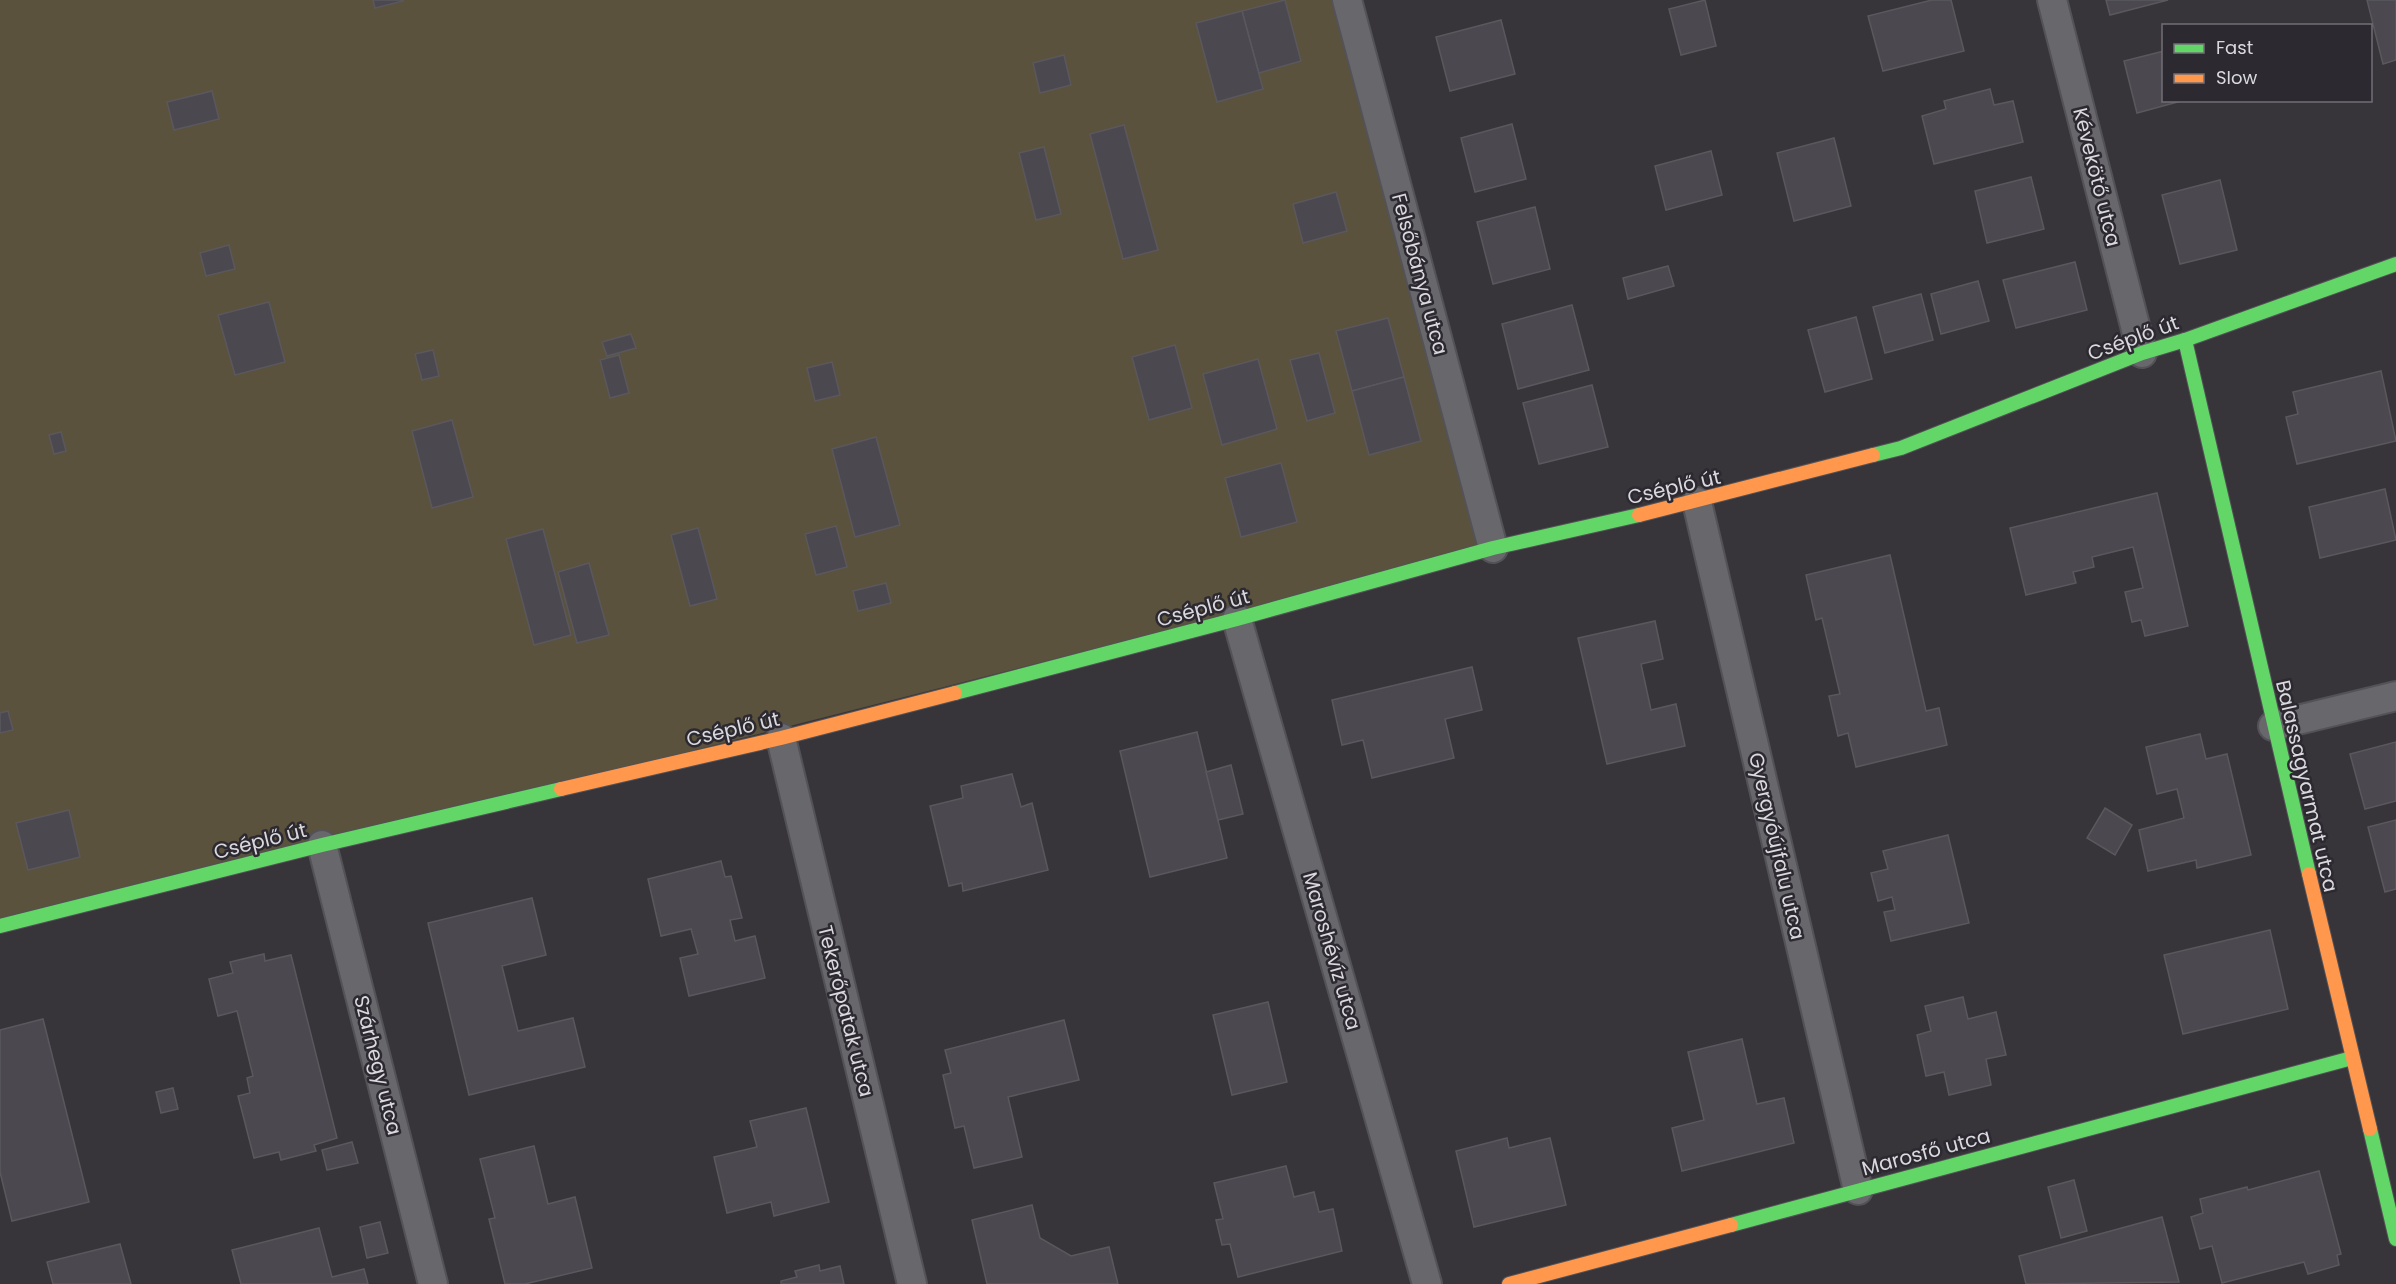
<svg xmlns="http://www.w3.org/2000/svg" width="2396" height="1284" font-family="Poppins,sans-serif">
  <rect width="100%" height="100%" fill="#37353a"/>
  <!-- green -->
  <polygon fill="#5a523d" points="0,0 1347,0 1493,548 0,926"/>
  <!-- building -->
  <g fill="#4b4850" stroke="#5a585d" stroke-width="1.5">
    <polygon points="373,0 403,0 403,1 375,8"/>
    <polygon points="1285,0 1301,61 1259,73 1242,11"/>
    <polygon points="1705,0 1716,46 1681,55 1669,9"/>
    <polygon points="1932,0 1951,0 1964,51 1883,71 1868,16"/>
    <polygon points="2106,0 2168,0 2110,15"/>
    <polygon points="2367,0 2396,0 2396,60 2383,64"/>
    <polygon points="1242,11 1263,89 1217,102 1196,23"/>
    <polygon points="1501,20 1515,74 1450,91 1436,37"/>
    <polygon points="2164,51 2164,100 2185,100 2137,113 2124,61"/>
    <polygon points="1064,55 1071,85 1040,93 1033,63"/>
    <polygon points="1990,89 1994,105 2013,101 2023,142 1934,164 1922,116 1946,109 1944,101"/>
    <polygon points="212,91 219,119 174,130 167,102"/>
    <polygon points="1512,124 1526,179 1475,192 1461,138"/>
    <polygon points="1124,125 1158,250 1123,259 1090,134"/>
    <polygon points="1834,138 1851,206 1794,221 1777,153"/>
    <polygon points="1044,147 1061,214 1036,220 1019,153"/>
    <polygon points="1711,151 1722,195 1666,210 1655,166"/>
    <polygon points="2031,177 2044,229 1987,243 1975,191"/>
    <polygon points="2220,180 2237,250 2180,264 2162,195"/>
    <polygon points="1336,192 1347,231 1303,243 1293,204"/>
    <polygon points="1535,207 1550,269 1493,284 1477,222"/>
    <polygon points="229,245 235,269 206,276 200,253"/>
    <polygon points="2075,262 2087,310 2016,328 2003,280"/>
    <polygon points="1668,266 1674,286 1628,299 1623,278"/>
    <polygon points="1978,281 1989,321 1941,334 1931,294"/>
    <polygon points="1921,294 1933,340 1885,353 1873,307"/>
    <polygon points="269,302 285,362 235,375 218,315"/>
    <polygon points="1572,305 1589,370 1518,389 1502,324"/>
    <polygon points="1856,317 1872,379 1825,392 1808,330"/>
    <polygon points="1388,318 1404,377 1352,391 1336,331"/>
    <polygon points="631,334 636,348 607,356 602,342"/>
    <polygon points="1175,345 1192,408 1149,420 1132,357"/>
    <polygon points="433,350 439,376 422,380 415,354"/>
    <polygon points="1319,353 1335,413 1307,421 1290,360"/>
    <polygon points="619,355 629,393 610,398 600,360"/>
    <polygon points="1258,359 1277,429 1222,445 1203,374"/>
    <polygon points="832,362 840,395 815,401 807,368"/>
    <polygon points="2381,371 2396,441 2297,464 2286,417 2298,414 2293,392"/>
    <polygon points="1404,377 1421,441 1369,455 1352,391"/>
    <polygon points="1592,385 1608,447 1539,464 1523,403"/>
    <polygon points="452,420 473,497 432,508 412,431"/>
    <polygon points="61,432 66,451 54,454 49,435"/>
    <polygon points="876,437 900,525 855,537 832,449"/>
    <polygon points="1281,463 1297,522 1241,537 1225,478"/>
    <polygon points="2385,489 2396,540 2320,558 2309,507"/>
    <polygon points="2157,493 2188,626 2145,636 2141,620 2132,622 2125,592 2143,588 2133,547 2092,557 2094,567 2073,572 2076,583 2026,595 2010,528"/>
    <polygon points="836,526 847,567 816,575 805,534"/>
    <polygon points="698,528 717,599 690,606 671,535"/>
    <polygon points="543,529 571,635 534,645 506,539"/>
    <polygon points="1890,555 1926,711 1939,708 1947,745 1856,767 1848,733 1838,736 1829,696 1840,694 1822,618 1816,620 1806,575"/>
    <polygon points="589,563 609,635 577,643 558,572"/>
    <polygon points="886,583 891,603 858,611 853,591"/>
    <polygon points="1655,621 1663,659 1641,664 1651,710 1676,704 1685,746 1607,764 1578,638"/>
    <polygon points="1472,667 1482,710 1445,719 1454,758 1372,778 1363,740 1342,745 1332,700"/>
    <polygon points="8,711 13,730 0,733 0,713"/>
    <polygon points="1197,732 1227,858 1150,877 1120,751"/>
    <polygon points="2200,734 2206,759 2227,754 2251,855 2197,868 2196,860 2148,871 2139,830 2184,818 2177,789 2157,794 2146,747"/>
    <polygon points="2396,742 2396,801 2365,809 2350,754"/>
    <polygon points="1231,765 1243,814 1218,820 1206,772"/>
    <polygon points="1012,774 1021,807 1032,803 1048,870 963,891 962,883 949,886 930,806 963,798 961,786"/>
    <polygon points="2105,808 2132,825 2115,855 2087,838"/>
    <polygon points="69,810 80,857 28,870 16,823"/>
    <polygon points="2396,820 2396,889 2385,892 2368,827"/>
    <polygon points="1948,835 1969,923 1891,941 1884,912 1895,910 1892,897 1878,901 1871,873 1888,869 1883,851"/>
    <polygon points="721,861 725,877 731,876 742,918 730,920 735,941 755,936 765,978 689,996 680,958 698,954 691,929 661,936 648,879"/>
    <polygon points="532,898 546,955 502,966 518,1031 573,1018 585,1067 469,1095 428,923"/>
    <polygon points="2270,930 2288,1009 2183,1034 2164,955"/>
    <polygon points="264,954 265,961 291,955 337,1138 314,1145 316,1151 281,1160 279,1152 254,1158 238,1096 250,1093 247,1078 253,1076 237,1011 218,1016 209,979 233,973 230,962"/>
    <polygon points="1963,997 1968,1019 1996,1012 2006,1055 1986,1059 1991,1085 1949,1095 1944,1072 1926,1076 1917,1035 1931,1031 1925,1006"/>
    <polygon points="1268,1002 1287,1082 1232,1095 1213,1015"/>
    <polygon points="43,1019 89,1202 12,1221 0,1172 0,1030"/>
    <polygon points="1064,1020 1079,1080 1008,1097 1022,1157 974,1168 964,1126 955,1128 943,1075 951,1073 945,1050"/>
    <polygon points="1742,1039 1757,1104 1784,1098 1794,1143 1682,1171 1672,1128 1704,1120 1688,1052"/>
    <polygon points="173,1088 178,1109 161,1113 156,1092"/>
    <polygon points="806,1108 829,1202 774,1216 771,1202 727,1213 714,1157 757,1147 750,1121"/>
    <polygon points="1507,1138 1509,1148 1550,1138 1566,1205 1474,1227 1456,1151"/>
    <polygon points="352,1142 358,1163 327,1170 322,1150"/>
    <polygon points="534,1146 548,1204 575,1197 592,1268 525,1284 505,1284 489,1219 495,1218 480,1159"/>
    <polygon points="1286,1166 1294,1197 1314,1192 1319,1212 1333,1209 1342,1251 1238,1277 1230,1244 1222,1245 1216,1220 1223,1219 1214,1183"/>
    <polygon points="2319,1171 2341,1254 2337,1255 2339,1265 2308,1274 2304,1262 2222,1283 2212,1246 2200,1249 2191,1217 2203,1213 2200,1199 2247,1187 2248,1190"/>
    <polygon points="2074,1180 2087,1231 2061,1238 2048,1187"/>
    <polygon points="1032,1205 1040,1238 1071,1256 1109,1247 1118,1284 987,1284 972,1220"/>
    <polygon points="2162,1217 2179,1282 2026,1284 2019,1256"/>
    <polygon points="380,1222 388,1253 367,1258 360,1227"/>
    <polygon points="319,1228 332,1277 364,1269 368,1284 241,1284 232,1250"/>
    <polygon points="120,1244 131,1284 53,1284 47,1262"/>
    <polygon points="819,1265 820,1271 840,1266 844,1284 781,1284 781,1281 797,1277 795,1271"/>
  </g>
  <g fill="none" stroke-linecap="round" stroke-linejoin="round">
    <defs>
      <g id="street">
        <polyline points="1347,0 1493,548"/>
        <polyline points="2052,0 2142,353"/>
        <polyline points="1697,502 1858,1190"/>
        <polyline points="1237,619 1427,1284"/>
        <polyline points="2273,726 2396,696"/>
        <polyline points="781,738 912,1284"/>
        <polyline points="322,845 433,1284"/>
      </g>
      <g id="fast">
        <polyline points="2185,340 2309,874"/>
        <polyline points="1873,455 1901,448 2142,353 2185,340 2396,264"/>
        <polyline points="955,693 1237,619 1493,548 1639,515"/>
        <polyline points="0,926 322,845 561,789"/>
        <polyline points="2370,1129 2396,1239"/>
        <polyline points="1731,1225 2352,1058"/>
      </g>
      <g id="slow">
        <polyline points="1639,515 1873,455"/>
        <polyline points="561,789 781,738 955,693"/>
        <polyline points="2309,874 2370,1129"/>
        <polyline points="1509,1284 1731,1225"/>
      </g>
    </defs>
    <!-- street casing -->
    <use href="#street" stroke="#535257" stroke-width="32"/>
    <!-- fast casing -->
    <use href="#fast" stroke="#535257" stroke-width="16"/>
    <!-- slow casing -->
    <use href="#slow" stroke="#535257" stroke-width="16"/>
    <!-- street -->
    <use href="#street" stroke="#68676b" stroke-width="28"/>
    <!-- fast -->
    <use href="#fast" stroke="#63d668" stroke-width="14"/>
    <!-- slow -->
    <use href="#slow" stroke="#ff974d" stroke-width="14"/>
  </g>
  <g text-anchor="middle" stroke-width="5" stroke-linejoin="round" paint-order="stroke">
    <!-- street labels -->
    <g font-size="20" fill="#dad9de" stroke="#2c2931">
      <text transform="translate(2097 177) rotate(76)" y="7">Kévekötő utca</text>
      <text transform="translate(1420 274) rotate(75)" y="7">Felsőbánya utca</text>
      <text transform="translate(2133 338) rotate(-20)" y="7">Cséplő út</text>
      <text transform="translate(1674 487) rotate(-13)" y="7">Cséplő út</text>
      <text transform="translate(1203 608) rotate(-15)" y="7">Cséplő út</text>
      <text transform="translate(733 729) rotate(-13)" y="7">Cséplő út</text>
      <text transform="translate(2307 786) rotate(77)" y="7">Balassagyarmat utca</text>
      <text transform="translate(260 841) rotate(-14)" y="7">Cséplő út</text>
      <text transform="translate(1777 846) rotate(77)" y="7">Gyergyóújfalu utca</text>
      <text transform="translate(1332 951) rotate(74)" y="7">Maroshévíz utca</text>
      <text transform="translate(846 1011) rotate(76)" y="7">Tekerőpatak utca</text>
      <text transform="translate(378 1065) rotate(76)" y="7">Szárhegy utca</text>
      <text transform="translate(1926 1152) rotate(-15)" y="7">Marosfő utca</text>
    </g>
  </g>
  <!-- legend -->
  <rect x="2162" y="24" width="210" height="78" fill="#2c2931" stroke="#726f76" stroke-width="1.5"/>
  <rect x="2174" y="44" width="30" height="9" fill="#63d668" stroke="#726f76" stroke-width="1.5"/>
  <text x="2216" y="54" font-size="18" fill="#dad9de">Fast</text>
  <rect x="2174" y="74" width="30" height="9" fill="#ff974d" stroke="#726f76" stroke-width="1.5"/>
  <text x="2216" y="84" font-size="18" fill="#dad9de">Slow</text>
</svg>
